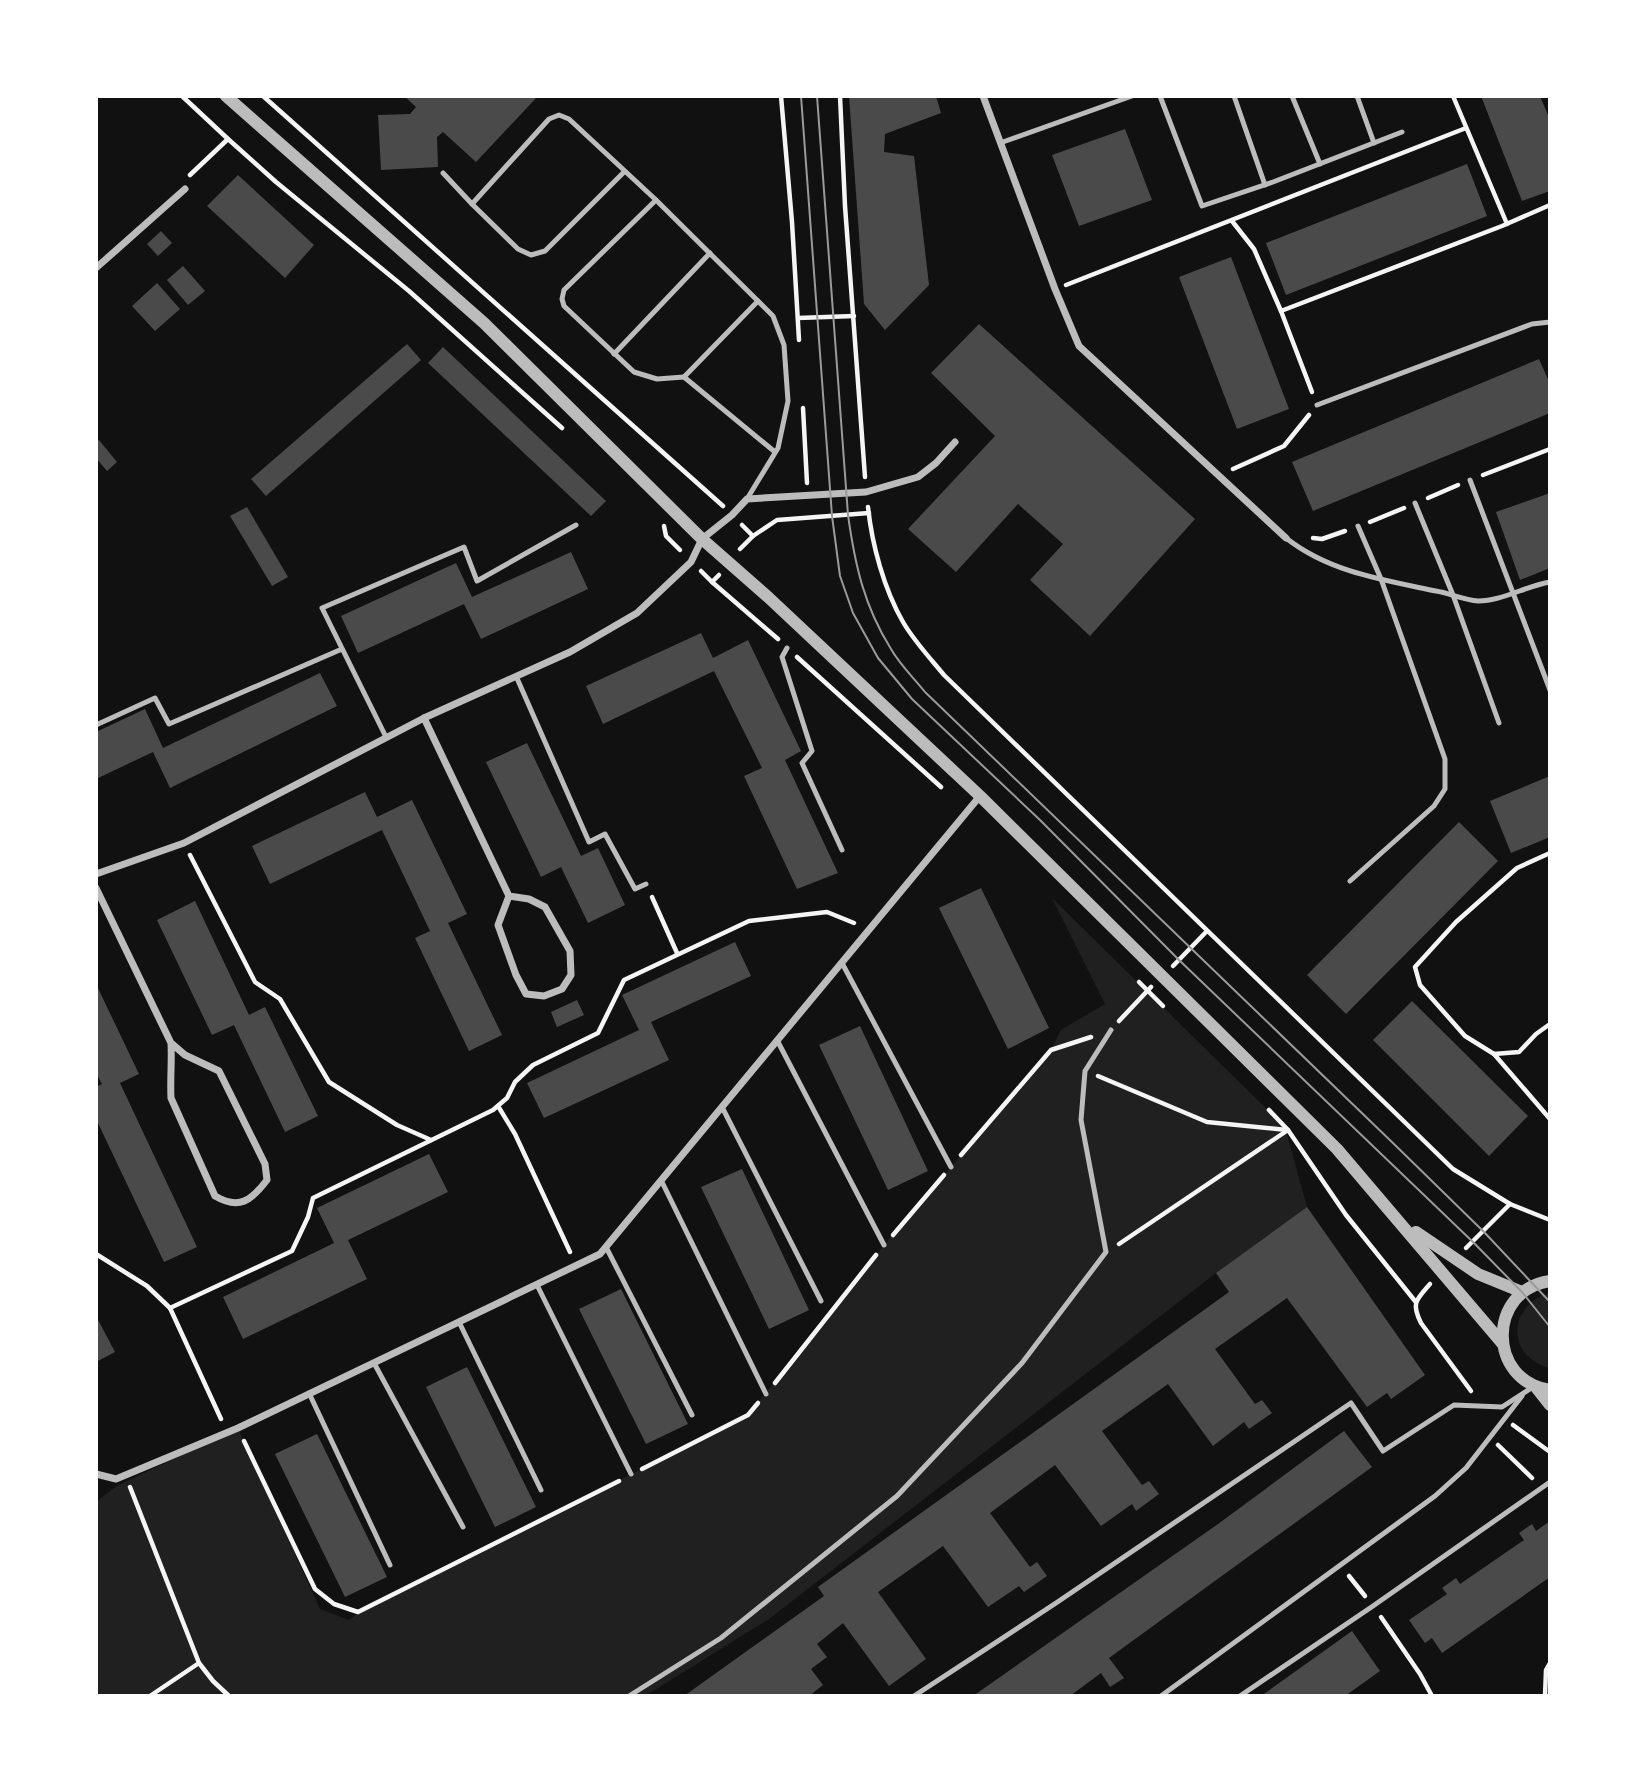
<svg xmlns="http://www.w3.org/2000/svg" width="1646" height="1792" font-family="'PT Serif',serif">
  <rect width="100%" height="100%" fill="#111"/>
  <!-- green -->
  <g fill="#202020">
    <polygon points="1052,898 1285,1127 1307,1207 1216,1273 769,1619 645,1696 96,1696 96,1502 115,1487 238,1428 320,1609 349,1620 359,1612 748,1415 884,1245 1051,1050 1061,1030 1105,1004"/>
    <path d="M1550,1293v75c-44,-11 -43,-63 0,-75z"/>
  </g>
  <!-- building -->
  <g fill="#4a4a4a">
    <polygon points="404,96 538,96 476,162 443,132 437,137 438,167 381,170 378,115 410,114 416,107"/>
    <polygon points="849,96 936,96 941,113 885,134 884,152 914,156 929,285 885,330 864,304"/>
    <polygon points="1481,96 1540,96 1550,120 1550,191 1522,201"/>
    <polygon points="1125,129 1152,200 1079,226 1052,155"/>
    <polygon points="1467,164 1487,216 1286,295 1266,243"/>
    <polygon points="238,175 314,245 285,278 207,206"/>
    <polygon points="161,231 172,243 158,256 147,244"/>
    <polygon points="1231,257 1289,409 1237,429 1179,277"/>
    <polygon points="183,266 205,291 188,305 167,280"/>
    <polygon points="157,283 180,309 155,331 132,306"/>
    <polygon points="979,324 1195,519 1090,636 1030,580 1063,544 1018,504 956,572 908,529 995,436 931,373"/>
    <polygon points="407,344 421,360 266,496 251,479"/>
    <polygon points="443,347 606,501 591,516 428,363"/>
    <polygon points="1539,359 1550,384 1550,413 1313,511 1292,462"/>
    <polygon points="99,440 117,462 107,471 96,458 96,443"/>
    <polygon points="1550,493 1550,568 1520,580 1496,512"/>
    <polygon points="247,507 288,577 272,586 230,516"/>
    <polygon points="571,552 588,589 481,639 464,604 358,653 341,616 456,563 472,597"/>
    <polygon points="701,633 713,658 748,640 801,751 785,760 838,873 797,889 744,776 762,768 714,671 603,724 586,686"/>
    <polygon points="320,673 337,706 170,788 153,752 96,779 96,732 145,709 163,748"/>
    <polygon points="527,743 581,856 598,848 625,905 588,923 561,867 541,877 486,762"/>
    <polygon points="1550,776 1550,837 1511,853 1490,801"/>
    <polygon points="365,792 377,817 412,800 467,914 448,923 502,1035 469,1051 415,938 430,931 382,830 270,884 252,846"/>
    <polygon points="1459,822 1498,861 1346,1014 1307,975"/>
    <polygon points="981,888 1049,1028 1008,1049 939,908"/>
    <polygon points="195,901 249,1015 265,1007 318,1116 285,1132 234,1025 212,1035 157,920"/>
    <polygon points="735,942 751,976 651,1022 669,1060 544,1118 527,1083 639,1030 622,995"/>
    <polygon points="96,984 139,1074 120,1083 197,1247 164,1262 96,1119 96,1087 102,1084 96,1073"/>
    <polygon points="577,1000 584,1015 557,1027 551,1012"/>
    <polygon points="1412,1001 1528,1116 1489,1156 1373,1040"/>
    <polygon points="860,1026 928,1171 888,1190 819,1045"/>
    <polygon points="429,1154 448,1192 348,1240 367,1279 243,1339 223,1297 334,1243 317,1208"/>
    <polygon points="742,1169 809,1310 769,1329 701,1187"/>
    <polygon points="1307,1207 1425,1375 1391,1399 1387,1393 1367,1407 1287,1298 1215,1349 1255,1404 1262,1400 1272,1413 1249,1429 1244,1422 1213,1446 1168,1384 1102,1431 1142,1485 1149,1481 1159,1494 1136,1511 1132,1504 1101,1526 1055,1465 990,1513 1030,1567 1037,1562 1047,1576 1024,1592 1019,1586 988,1607 943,1546 878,1592 926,1659 889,1686 843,1623 817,1644 827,1657 811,1669 823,1685 809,1696 684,1696 824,1596 818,1587 1229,1292 1216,1273"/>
    <polygon points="621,1289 688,1424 646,1444 579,1309"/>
    <polygon points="96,1316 115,1352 96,1362"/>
    <polygon points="467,1367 536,1507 495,1527 426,1387"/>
    <polygon points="1344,1431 1372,1467 1109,1658 1124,1678 1110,1687 1101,1673 1070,1696 973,1696 1218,1524"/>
    <polygon points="317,1434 387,1577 345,1597 275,1454"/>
    <polygon points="1550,1521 1550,1577 1442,1653 1432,1638 1425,1643 1409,1620 1447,1594 1442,1588 1456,1578 1460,1584 1524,1540 1519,1533 1532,1524 1536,1531"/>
    <polygon points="1352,1631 1380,1671 1345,1696 1261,1696"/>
  </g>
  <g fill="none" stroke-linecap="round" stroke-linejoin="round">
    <!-- path -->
    <g stroke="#f5f5f5" stroke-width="4.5">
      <polyline points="182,96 228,139"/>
      <polyline points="263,96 723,506"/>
      <polyline points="781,96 792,222 799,340"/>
      <polyline points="840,96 845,206 865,477"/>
      <polyline points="1453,96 1507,224"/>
      <polyline points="190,175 228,139 276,182 409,291 562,428"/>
      <polyline points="1232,221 1254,249 1281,311 1502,226 1550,205"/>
      <polyline points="1066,285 1466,128"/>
      <polyline points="1281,311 1312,392"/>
      <polyline points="798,318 854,316"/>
      <polyline points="803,408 807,483"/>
      <polyline points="1233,469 1284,446 1309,415"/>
      <polyline points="1483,475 1550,449"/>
      <polyline points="1428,498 1458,485"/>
      <path d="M868,507c4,38 16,82 35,115 11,19 27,36 41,53l509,494 57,35 40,16"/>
      <polyline points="1370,522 1404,508"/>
      <polyline points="742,525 753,536"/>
      <polyline points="664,526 666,536 680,550"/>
      <polyline points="1313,538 1322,539 1345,531"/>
      <polyline points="740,549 753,536 777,520 869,513"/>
      <polyline points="701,571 712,582 719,575"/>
      <polyline points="712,582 778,639"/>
      <polyline points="797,657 941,787"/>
      <polyline points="1550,853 1517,868 1456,922 1415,967 1420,985 1465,1036 1494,1054 1519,1052 1536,1034 1550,1024"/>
      <polyline points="190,855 255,982 280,999 329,1082 397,1125 431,1140"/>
      <polyline points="652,897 677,953"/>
      <polyline points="1173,966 1206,932"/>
      <polyline points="1139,982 1163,1006"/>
      <polyline points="1119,1021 1151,987"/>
      <polyline points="1494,1054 1550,1119"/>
      <polyline points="1098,1076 1207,1122 1287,1130"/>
      <polyline points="498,1106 515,1134 570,1252"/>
      <polyline points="1269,1110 1288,1130 1346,1215 1415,1301"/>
      <polyline points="961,1155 1051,1050 1091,1037"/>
      <polyline points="893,1235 944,1175"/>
      <polyline points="1119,1244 1288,1130"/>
      <polyline points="1466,1248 1510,1204"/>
      <polyline points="96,1254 147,1286 170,1308 221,1419"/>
      <path d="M1430,1284c-14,16 -19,19 -9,39l50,68"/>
      <polyline points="170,1308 292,1251 308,1217 313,1198 493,1110 507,1098 515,1082 533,1065 598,1033 624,980 749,921 827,912 854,923"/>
      <polyline points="775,1383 876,1255"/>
      <polyline points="1513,1425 1550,1452"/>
      <polyline points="244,1441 315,1589 334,1604 358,1612 619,1481"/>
      <polyline points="1498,1445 1532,1478"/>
      <polyline points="642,1469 748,1415 758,1403"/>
      <polyline points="130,1487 199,1663 213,1681 229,1696"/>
      <polyline points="1349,1576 1365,1596"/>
      <polyline points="1381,1617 1420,1674 1432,1696"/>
      <polyline points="150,1696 199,1663"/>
      <polyline points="1545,1696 1546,1670 1550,1663"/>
    </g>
    <!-- service -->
    <g stroke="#bcbcbc" stroke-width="5">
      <polyline points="1160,96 1202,206 1273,182 1402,132"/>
      <polyline points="1234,96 1265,185"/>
      <polyline points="1292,96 1320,164"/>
      <polyline points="1357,96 1374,143"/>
      <polyline points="1000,143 1132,96"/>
      <polyline points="443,173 472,204 549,119 559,115 569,119 656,200 773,316 784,345 788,401 778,448 747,499"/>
      <polyline points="656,200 564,290 562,299 564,306 634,372 657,379 684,377 775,452"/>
      <polyline points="472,204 518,249 531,255 545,251 624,172"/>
      <polyline points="614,354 710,253"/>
      <polyline points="684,377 758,301"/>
      <polyline points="1317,405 1532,324 1550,322"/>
      <polyline points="1470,480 1550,690"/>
      <polyline points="1415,503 1453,595 1499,723"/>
      <path d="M1286,538c43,34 97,42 150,53 13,2 28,9 42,10 24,0 48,-15 72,-19"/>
      <polyline points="787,648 782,657 812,751 802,763 842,850"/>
      <polyline points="516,676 589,842 605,834 635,889 646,884"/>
      <polyline points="96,725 155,698 169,724 342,649"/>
      <polyline points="386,737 322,608 464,547 477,581 576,525"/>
      <polyline points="1350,881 1434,806 1445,789 1445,759 1381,579 1358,526"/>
      <polyline points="842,963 951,1167"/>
      <polyline points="777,1040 884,1245"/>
      <polyline points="722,1107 821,1301"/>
      <polyline points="661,1180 766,1394"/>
      <polyline points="606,1247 692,1415"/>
      <polyline points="537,1285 631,1474"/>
      <polyline points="459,1322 541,1490"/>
      <polyline points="374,1363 463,1527"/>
      <polyline points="309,1393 390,1565"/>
      <polyline points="629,1696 721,1638 897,1496 1022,1363 1106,1252 1081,1120 1085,1071 1111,1030"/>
      <polyline points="914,1696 1056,1603 1351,1403 1383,1451 1454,1405 1502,1407 1533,1387"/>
      <polyline points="1161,1696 1435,1496 1466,1468 1522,1396"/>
      <polyline points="1240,1696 1373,1606 1550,1482"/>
    </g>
    <!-- minor -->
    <g stroke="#bcbcbc" stroke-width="7">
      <polyline points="983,96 1055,289 1079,346 1286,538"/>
      <polyline points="96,268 185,189"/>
      <polyline points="424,718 509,896 529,899 545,907 570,951 571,975 562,989 544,996 526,994 516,975 498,925 509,896"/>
      <polyline points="96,874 184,843 424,718 570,652 637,613 691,562 702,539 732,515 747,499 866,492 918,477 936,463 955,442"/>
      <path d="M96,888l75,155c1,19 -1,36 0,55l44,98c24,14 36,5 52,-16l-2,-16 -46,-93 -34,-16 -14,-12"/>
      <polyline points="96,1474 116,1479 238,1428 600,1254 980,796"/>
    </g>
    <!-- tertiary -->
    <g stroke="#bcbcbc" stroke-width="12">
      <polyline points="226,96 484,323 702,539 768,597 980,796 1337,1149 1502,1343"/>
      <polyline points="1416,1232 1478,1274 1522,1292"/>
      <path d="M1550,1281c-63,9 -63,100 0,109"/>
      <polyline points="1535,1386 1550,1405"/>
    </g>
    <!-- tram -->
    <g stroke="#9a9a9a" stroke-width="2">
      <polyline points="801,96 832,516 840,576 853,613 878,658 912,699 1040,820 1179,960 1473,1242 1522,1292 1550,1327"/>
      <path d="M817,96l31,419c7,50 16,91 43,134 9,16 23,29 34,43l469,452 90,88 66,70"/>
    </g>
  </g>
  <!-- border -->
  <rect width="1646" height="1792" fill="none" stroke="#ffffff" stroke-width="196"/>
</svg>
